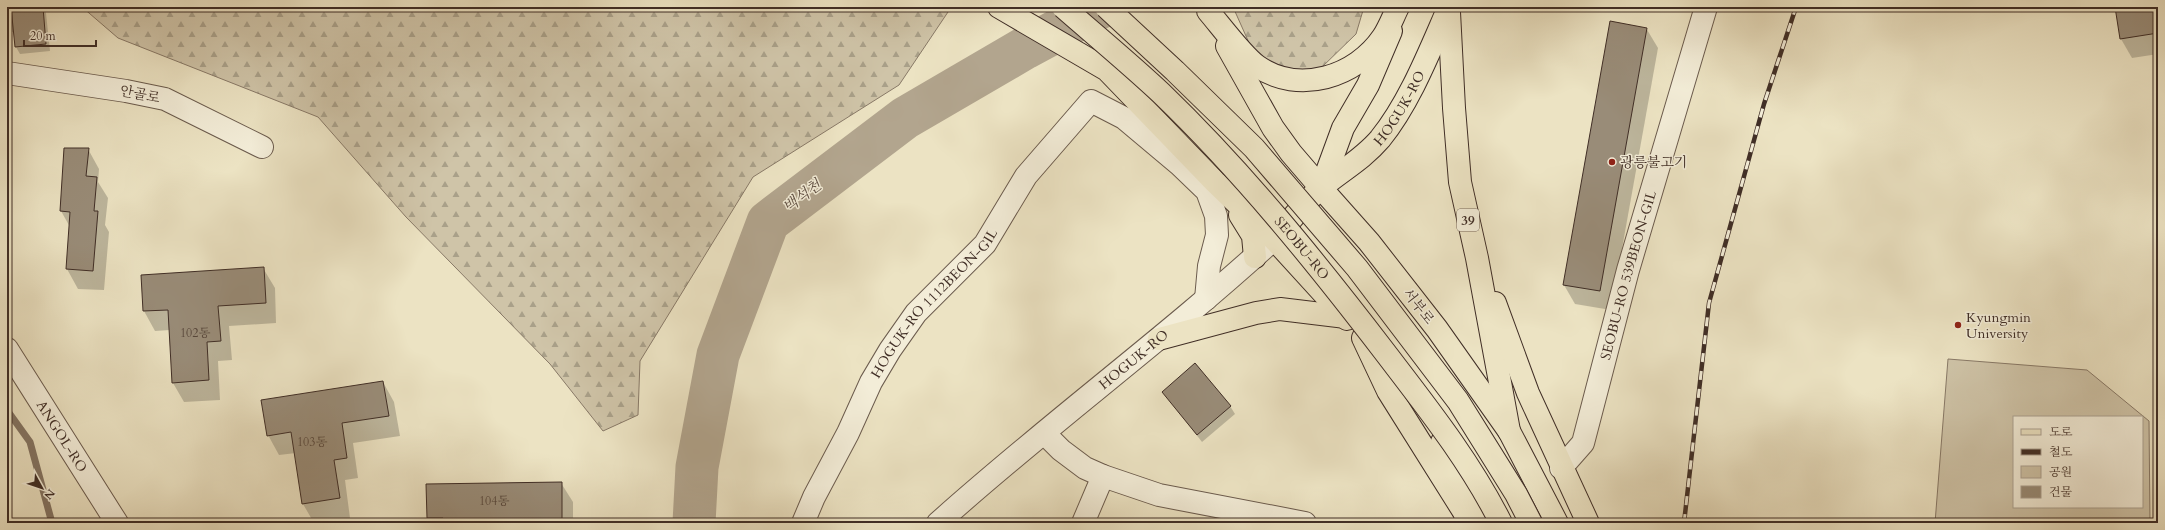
<svg xmlns="http://www.w3.org/2000/svg" width="2165" height="530" font-family="Cardo,'Noto Serif KR',serif">
  <defs>
    <pattern id="forest-firs" width="22" height="20" patternUnits="userSpaceOnUse"><rect width="22" height="20" fill="#cfc4a8"/><path d="M5 1l3.5 6h-7zM16 11l3.5 6h-7z" fill="#a9a089"/></pattern>
  </defs>
  <rect width="100%" height="100%" fill="#ece3c3"/>
  <filter id="stains"><feTurbulence type="fractalNoise" baseFrequency=".005" numOctaves="4"/><feColorMatrix values="0 0 0 0 .2 0 0 0 0 .09 0 0 0 0 .02 0 0 0 .5 -.17"/></filter>
  <radialGradient id="worn" r=".72"><stop offset=".6" stop-color="#630" stop-opacity="0"/><stop offset="1" stop-color="#630" stop-opacity=".3"/></radialGradient>
  <!-- green -->
  <path fill="#cfc4a8" stroke="#887967" fill-rule="evenodd" d="M1948,359l139,11 62,51 1,102h-215zM2014,417h128v90h-128z"/>
  <!-- forest -->
  <g fill="url(#forest-firs)" stroke="#887967">
    <polygon points="82,7 940,7 948,12 899,85 753,177 640,361 638,415 603,431 550,364 406,217 318,117 118,38"/>
    <polygon points="1233,7 1364,7 1356,34 1321,68 1281,77 1254,54"/>
  </g>
  <!-- shadow -->
  <g fill="#0003">
    <polygon points="7,7 43,7 46,13 50,51 20,54 16,47 14,32 11,32 7,25"/>
    <polygon points="2116,7 2158,7 2158,54 2132,58 2121,39"/>
    <polygon points="1646,28 1658,48 1611,310 1575,304 1564,285"/>
    <polygon points="65,149 88,149 99,169 98,182 108,198 105,225 109,232 104,290 78,289 67,269 70,227 61,211"/>
    <polygon points="263,268 275,288 276,323 229,326 232,360 218,361 220,400 184,402 173,383 170,330 155,331 144,311 142,276"/>
    <polygon points="383,382 394,402 400,436 353,443 358,478 345,480 350,518 314,523 303,504 296,453 279,455 268,435"/>
    <polygon points="1163,392 1230,406 1235,414 1202,442"/>
    <polygon points="561,483 573,502 573,523 431,523 428,518 427,485"/>
  </g>
  <g fill="none" stroke-linecap="round" stroke-linejoin="round">
    <!-- stream -->
    <polyline stroke="#847564" stroke-width="7" points="7,410 30,442 52,523"/>
    <!-- river -->
    <polyline stroke="#b2a58e" stroke-width="43" points="694,523 697,467 718,355 768,222 905,118 1025,48 1101,7"/>
  </g>
  <!-- building -->
  <g fill="#998c78" stroke="#402e26">
    <polygon points="11,7 43,7 46,44 15,47"/>
    <polygon points="2115,7 2158,7 2158,33 2120,39"/>
    <polygon points="1610,21 1647,28 1600,291 1563,285"/>
    <polygon points="64,148 89,148 86,176 97,177 94,211 98,211 93,271 66,269 70,212 60,211"/>
    <polygon points="264,267 266,303 218,306 221,341 207,342 209,380 172,383 168,310 143,311 141,275"/>
    <polygon points="1195,363 1231,406 1197,435 1162,392"/>
    <polygon points="383,381 389,416 342,423 347,458 334,460 340,498 302,504 291,432 267,436 261,400"/>
    <polygon points="562,482 562,523 443,523 443,518 427,518 426,484"/>
  </g>
  <g fill="none" stroke-linecap="round" stroke-linejoin="round">
    <defs>
      <g id="minor">
        <polyline points="7,73 126,91 165,99 262,147"/>
        <path id="s1" d="M7,349l110,174"/>
        <polyline points="1044,433 1061,450 1085,468 1103,476 1159,495 1305,523"/>
        <path id="s2" d="M1561,468l22,-25 45,-173 78,-263"/>
        <path id="s3" d="M803,523l11,-26 34,-64 23,-51 19,-32 26,-37 69,-69 41,-68 65,-75 33,17 56,47 27,26 9,25 1,19 -8,31 -3,33"/>
        <path id="s4" d="M938,523c109,-98 228,-185 336,-284"/>
        <polyline points="1083,523 1103,476"/>
      </g>
      <g id="major">
        <polyline points="1449,12 1454,108 1460,182 1477,258 1509,431"/>
        <polyline points="1321,188 1369,242 1437,329 1509,431 1557,523"/>
        <polyline points="1321,188 1343,128 1368,85 1391,31"/>
        <polyline points="1495,303 1528,393 1588,523"/>
        <path id="s5" d="M1347,319l-73,-80c16,-17 30,-37 48,-52 19,-16 41,-28 58,-48 30,-37 50,-89 69,-132"/>
        <polyline points="1363,338 1388,391 1464,512 1468,523"/>
        <polyline points="1159,339 1256,313 1280,309 1346,317"/>
        <polyline points="1442,442 1487,523"/>
      </g>
      <g id="highway">
        <polyline points="999,7 1107,70 1215,182 1274,239"/>
        <path d="M1208,11c12,14 35,45 49,55 42,29 99,11 126,-29 6,-9 10,-20 15,-30"/>
        <polyline points="1227,46 1273,128 1291,153 1321,188"/>
        <polyline points="1240,215 1253,236 1255,257"/>
      </g>
    </defs>
    <!-- minor casing -->
    <use href="#minor" stroke="#6b5b4d" stroke-width="24"/>
    <!-- major casing -->
    <use href="#major" stroke="#402e26" stroke-width="24"/>
    <!-- highway casing -->
    <use href="#highway" stroke="#402e26" stroke-width="24"/>
    <!-- minor -->
    <use href="#minor" stroke="#f3edd8" stroke-width="22"/>
    <!-- major -->
    <use href="#major" stroke="#ece3c3" stroke-width="22"/>
    <!-- highway -->
    <use href="#highway" stroke="#ece3c3" stroke-width="22"/>
    <defs>
      <polyline id="rail" points="1684,523 1709,303 1764,104 1796,7"/>
    </defs>
    <!-- rail casing -->
    <use href="#rail" stroke="#402e26" stroke-width="4.5"/>
    <!-- rail -->
    <use href="#rail" stroke="#f3edd8" stroke-width="3" stroke-dasharray="9" stroke-linecap="butt"/>
    <defs>
      <g id="highway-bridge">
        <path id="s6" d="M1063,7c32,28 66,56 98,86 82,79 154,168 223,258 42,55 86,110 117,172"/>
        <polyline points="1106,7 1175,71 1254,148 1357,268 1458,401 1516,494 1531,523"/>
      </g>
    </defs>
    <!-- highway-bridge casing -->
    <use href="#highway-bridge" stroke="#402e26" stroke-width="24" stroke-linecap="butt"/>
    <!-- highway-bridge -->
    <use href="#highway-bridge" stroke="#ece3c3" stroke-width="22"/>
  </g>
  <!-- markers -->
  <g fill="#8f2418" stroke="#f3edd8" stroke-width="1.5">
    <circle cx="1612" cy="162" r="4"/>
    <circle cx="1958" cy="325" r="4"/>
  </g>
  <g text-anchor="middle" stroke-width="3" stroke-linejoin="round" paint-order="stroke">
    <!-- number labels -->
    <g font-size="12" fill="#56463a">
      <text x="195" y="337">102동</text>
      <text x="312" y="446">103동</text>
      <text x="494" y="505">104동</text>
    </g>
    <!-- shield labels -->
    <rect fill="#f3edd8" stroke="#76675b" stroke-width="1" x="1457" y="209" width="22" height="22" rx="3"/>
    <g font-size="13" font-weight="bold" fill="#402e26">
      <text x="1468" y="225">39</text>
    </g>
    <!-- street labels -->
    <g font-size="14" fill="#402e26" stroke="#f3edd8">
      <text transform="translate(140 94) rotate(11)" y="5">안골로</text>
      <text dy="5" stroke="none"><textPath href="#s5" startOffset="291">HOGUK-RO</textPath></text>
      <text dy="5" stroke="none"><textPath href="#s6" startOffset="340">SEOBU-RO</textPath></text>
      <text dy="5" stroke="none"><textPath href="#s2" startOffset="207">SEOBU-RO 539BEON-GIL</textPath></text>
      <text dy="5" stroke="none"><textPath href="#s3" startOffset="258">HOGUK-RO 1112BEON-GIL</textPath></text>
      <text transform="translate(1419 306) rotate(52)" y="5">서부로</text>
      <text dy="5" stroke="none"><textPath href="#s4" startOffset="255">HOGUK-RO</textPath></text>
      <text dy="5" stroke="none"><textPath href="#s1" startOffset="103">ANGOL-RO</textPath></text>
    </g>
    <!-- poi labels -->
    <g font-size="14" fill="#402e26" stroke="#f3edd8" text-anchor="start">
      <text x="1620" y="167">광릉불고기</text>
      <text x="1966" y="322">Kyungmin<tspan x="1966" dy="16">University</tspan></text>
    </g>
    <!-- water labels -->
    <g font-size="15" font-style="italic" fill="#5c4c40" stroke="#f3edd8">
      <text transform="translate(802 196) rotate(-37)" y="5">백석천</text>
    </g>
  </g>
  <!-- margin -->
  <rect width="2165" height="530" fill="none" stroke="#ece3c3" stroke-width="24"/>
  <rect x="8" y="8" width="2149" height="514" fill="none" stroke="#402e26" stroke-width="2"/>
  <rect x="12" y="12" width="2141" height="506" fill="none" stroke="#402e26"/>
  <!-- legend -->
  <rect x="2013" y="416" width="130" height="92" fill="#f3edd8" stroke="#aba191"/>
  <rect x="2021" y="429" width="20" height="6" fill="#ece3c3" stroke="#aba191"/>
  <text x="2049" y="436" font-size="12" fill="#402e26">도로</text>
  <rect x="2021" y="449" width="20" height="6" fill="#402e26" stroke="#aba191"/>
  <text x="2049" y="456" font-size="12" fill="#402e26">철도</text>
  <rect x="2021" y="466" width="20" height="12" fill="#cfc4a8" stroke="#aba191"/>
  <text x="2049" y="476" font-size="12" fill="#402e26">공원</text>
  <rect x="2021" y="486" width="20" height="12" fill="#998c78" stroke="#aba191"/>
  <text x="2049" y="496" font-size="12" fill="#402e26">건물</text>
  <!-- north arrow -->
  <g transform="translate(42 488) rotate(130)" stroke="#f3edd8" stroke-width="3" paint-order="stroke">
  <path d="M0-3L7 15L0 10L-7 15Z" fill="#402e26"/>
  <text y="-6" font-size="11" font-weight="bold" text-anchor="middle" fill="#402e26">N</text>
  </g>
  <!-- scale -->
  <path d="M24 40v6h72v-6" fill="none" stroke="#402e26" stroke-width="2"/>
  <text x="30" y="40" font-size="12" fill="#402e26" stroke="#f3edd8" stroke-width="3" paint-order="stroke">20 m</text>
  <rect width="100%" height="100%" filter="url(#stains)"/>
  <rect width="100%" height="100%" fill="url(#worn)"/>
</svg>
